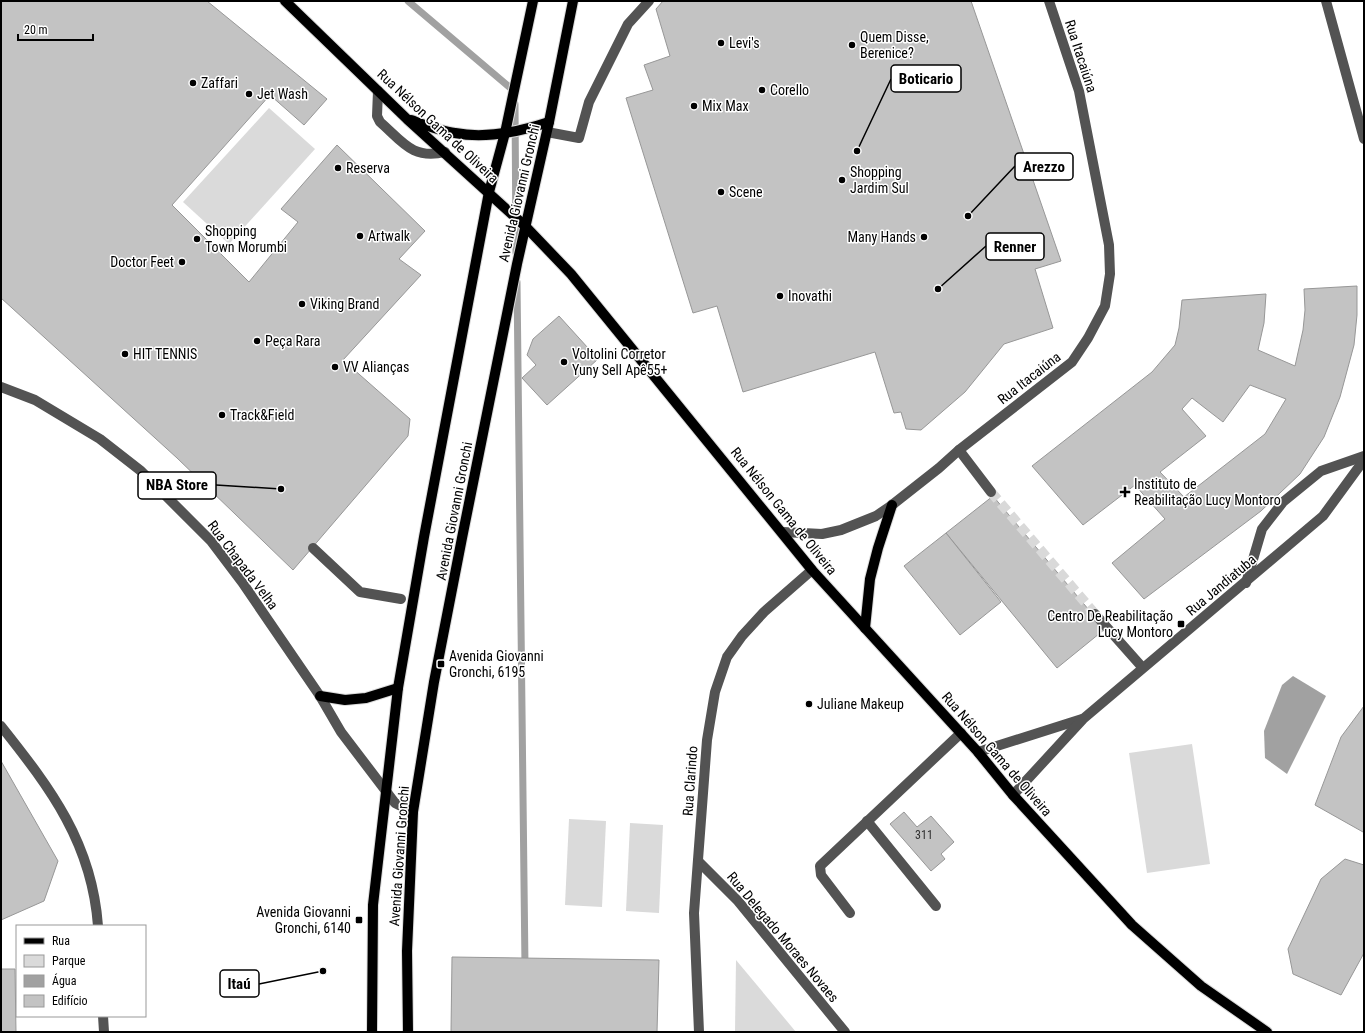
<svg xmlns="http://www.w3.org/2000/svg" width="1365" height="1033" font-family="'Roboto Condensed',sans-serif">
  <rect width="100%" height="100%" fill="#fff"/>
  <!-- green -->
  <g fill="#dadada">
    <polygon points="269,108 315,149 229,244 183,202"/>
    <polygon points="1192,744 1210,864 1147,873 1129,753"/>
    <polygon points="569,819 606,821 602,907 565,905"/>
    <polygon points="630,823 663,825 659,913 626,911"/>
    <polygon points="736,960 796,1032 735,1032"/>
  </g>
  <!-- water -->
  <polygon fill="#a1a1a1" points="1293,676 1326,696 1287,774 1265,758 1264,731 1282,685"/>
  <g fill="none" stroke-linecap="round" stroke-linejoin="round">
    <!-- stream -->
    <g stroke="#a1a1a1" stroke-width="7">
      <polyline points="408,1 514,91 514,93"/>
      <polyline points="515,104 516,253"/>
      <polyline points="517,282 525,967"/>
    </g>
  </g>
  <!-- building -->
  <g fill="#c3c3c3" stroke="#979797" fill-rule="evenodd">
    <polygon points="1,1 207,1 327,99 304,125 270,95 172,205 249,282 298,222 281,209 337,145 425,231 399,259 421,275 343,360 410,419 408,436 293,570 177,458 1,298"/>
    <polygon points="663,1 971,1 1061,261 1035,269 1053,328 1004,344 965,392 921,430 906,429 901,412 894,413 875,352 743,392 717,306 693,313 626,98 653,90 644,65 670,56 656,9"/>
    <path d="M1357,286v29l-3,30 -14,52 -16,40 -24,37 -39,37 -117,88 -32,-36 53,-44 -30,-34 -52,40 -51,-59 120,-94 23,-27 4,-17 3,-28 84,-6 -2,29 -6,27 37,16 8,-36 2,-20 -1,-21zM1250,385l36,14 -21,35 -81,63 -24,-25 46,-36 -24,-27 10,-11 31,24z"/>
    <polygon points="559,316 598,359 547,405 522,378 536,365 527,355 533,339"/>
    <polygon points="993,496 1105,629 1057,668 946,533"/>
    <polygon points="946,533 1001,602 960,635 904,566"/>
    <polygon points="1364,706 1364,830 1363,832 1315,805 1341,737"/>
    <polygon points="1,761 58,861 44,901 1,920"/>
    <polygon points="904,812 917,827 931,816 954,842 941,854 945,859 931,871 890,824"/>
    <polygon points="1345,859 1364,865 1364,953 1341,995 1293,974 1288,949 1321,879"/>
    <polygon points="452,957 659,960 657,1032 451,1032"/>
    <polygon points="1,969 15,969 16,1032 1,1032"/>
  </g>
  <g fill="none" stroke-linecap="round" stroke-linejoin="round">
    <!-- minor-tunnel -->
    <polyline stroke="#d9d9d9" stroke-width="10" stroke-dasharray="10 5" stroke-linecap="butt" points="991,492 1095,614"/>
    <defs>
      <g id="major">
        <polyline points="285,1 407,119 525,226 571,274 812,570 978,752 1013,795 1132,925 1201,986 1267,1032"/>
        <path d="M411,120c14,5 29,11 44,13 31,6 64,-1 94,-11"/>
        <polyline points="865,628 870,579 878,548 892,505"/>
        <polyline points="320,696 345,700 366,698 398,688"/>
        <polyline points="372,1032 373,905 398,688 424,537 489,192 505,133 533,1"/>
        <polyline points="408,1032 407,951 413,812 434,682 462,538 517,264 549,122 573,1"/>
      </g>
    </defs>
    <!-- major casing -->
    <use href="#major" stroke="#dbdbdb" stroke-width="12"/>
    <!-- minor -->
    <g stroke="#535353" stroke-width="10">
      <polyline points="1326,1 1364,139"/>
      <path d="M378,91l-1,25 3,6c22,19 32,38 65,30"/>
      <polyline points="547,132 579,138 589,102 628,24 649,1"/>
      <polyline points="1,387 35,400 100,439 141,471 211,541 242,582 320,696 341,732 395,803 413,812"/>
      <polyline points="959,450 991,492"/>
      <polyline points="783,532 822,534 841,530 876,516 892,505 939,468 959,450 1072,362 1088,338 1105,306 1110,274 1109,245 1079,91 1049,1"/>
      <polyline points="313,548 360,592 401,599"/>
      <polyline points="1246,583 1262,529 1283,502 1321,471 1364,456"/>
      <polyline points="1095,614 1142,667"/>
      <path d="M1,726c50,63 91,117 97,200"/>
      <polyline points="978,752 1082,719"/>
      <polyline points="1013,795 1083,719 1323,516 1364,460"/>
      <polyline points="867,821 936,906"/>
      <polyline points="698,861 738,901 845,1032"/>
      <polyline points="850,913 821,875 820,866 961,733"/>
      <polyline points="103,1016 104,1032"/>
      <polyline points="699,1032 694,913 707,740 715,692 727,657 742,636 764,612 812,570"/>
    </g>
    <!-- major -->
    <use href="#major" stroke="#000" stroke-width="10"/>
  </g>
  <!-- markers -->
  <g fill="#000" stroke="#fff" stroke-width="1.5">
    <circle cx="721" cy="43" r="4"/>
    <circle cx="852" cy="45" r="4"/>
    <circle cx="193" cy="83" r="4"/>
    <circle cx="762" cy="90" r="4"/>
    <circle cx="249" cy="94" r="4"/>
    <circle cx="694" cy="106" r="4"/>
    <circle cx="338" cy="168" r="4"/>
    <circle cx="842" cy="180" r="4"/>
    <circle cx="721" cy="192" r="4"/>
    <circle cx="360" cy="236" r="4"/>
    <circle cx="924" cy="237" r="4"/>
    <circle cx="197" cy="239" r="4"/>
    <circle cx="182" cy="262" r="4"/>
    <circle cx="780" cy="296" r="4"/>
    <circle cx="302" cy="304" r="4"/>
    <circle cx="257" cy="341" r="4"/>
    <circle cx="125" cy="354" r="4"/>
    <circle cx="564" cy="362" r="4"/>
    <circle cx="335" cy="367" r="4"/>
    <circle cx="222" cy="415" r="4"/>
    <path d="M1123 486h4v4h4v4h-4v4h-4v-4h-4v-4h4z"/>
    <rect x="1177" y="620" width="8" height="8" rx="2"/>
    <rect x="437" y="660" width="8" height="8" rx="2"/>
    <circle cx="809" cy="704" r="4"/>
    <rect x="355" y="916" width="8" height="8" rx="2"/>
  </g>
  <g text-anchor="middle" stroke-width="3" stroke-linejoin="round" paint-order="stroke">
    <!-- number labels -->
    <g font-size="12" fill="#313131">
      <text x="924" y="839">311</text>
    </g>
    <!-- poi labels -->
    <g font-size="14" fill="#000" stroke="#fff" text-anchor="start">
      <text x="860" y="42">Quem Disse,<tspan x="860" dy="16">Berenice?</tspan></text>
      <text x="729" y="48">Levi's</text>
      <text x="201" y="88">Zaffari</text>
      <text x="770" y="95">Corello</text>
      <text x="257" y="99">Jet Wash</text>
      <text x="702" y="111">Mix Max</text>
      <text x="346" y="173">Reserva</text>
      <text x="850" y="177">Shopping<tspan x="850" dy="16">Jardim Sul</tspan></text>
      <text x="729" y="197">Scene</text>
      <text x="205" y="236">Shopping<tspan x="205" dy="16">Town Morumbi</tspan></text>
      <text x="368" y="241">Artwalk</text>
      <text x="916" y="242" text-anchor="end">Many Hands</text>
      <text x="174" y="267" text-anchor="end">Doctor Feet</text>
      <text x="788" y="301">Inovathi</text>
      <text x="310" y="309">Viking Brand</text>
      <text x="265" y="346">Peça Rara</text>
      <text x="133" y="359">HIT TENNIS</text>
      <text x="572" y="359">Voltolini Corretor<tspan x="572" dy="16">Yuny Sell Apê55+</tspan></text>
      <text x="343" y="372">VV Alianças</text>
      <text x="230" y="420">Track&amp;Field</text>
      <text x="1134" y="489">Instituto de<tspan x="1134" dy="16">Reabilitação Lucy Montoro</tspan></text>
      <text x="1173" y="621" text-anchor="end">Centro De Reabilitação<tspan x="1173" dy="16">Lucy Montoro</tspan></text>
      <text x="449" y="661">Avenida Giovanni<tspan x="449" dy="16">Gronchi, 6195</tspan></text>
      <text x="817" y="709">Juliane Makeup</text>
      <text x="351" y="917" text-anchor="end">Avenida Giovanni<tspan x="351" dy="16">Gronchi, 6140</tspan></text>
    </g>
    <!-- street labels -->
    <g font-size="14" fill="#000" stroke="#fff">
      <text transform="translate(1081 56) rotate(72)" y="5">Rua Itacaiúna</text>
      <text transform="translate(438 126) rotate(43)" y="5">Rua Nélson Gama de Oliveira</text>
      <text transform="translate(519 193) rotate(-77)" y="5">Avenida Giovanni Gronchi</text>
      <text transform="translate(1029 378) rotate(-38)" y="5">Rua Itacaiúna</text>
      <text transform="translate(454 511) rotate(-79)" y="5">Avenida Giovanni Gronchi</text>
      <text transform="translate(784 511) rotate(51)" y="5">Rua Nélson Gama de Oliveira</text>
      <text transform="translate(243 565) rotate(53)" y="5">Rua Chapada Velha</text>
      <text transform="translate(1221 585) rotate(-40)" y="5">Rua Jandiatuba</text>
      <text transform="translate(997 754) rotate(49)" y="5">Rua Nélson Gama de Oliveira</text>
      <text transform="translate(690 781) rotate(-86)" y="5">Rua Clarindo</text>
      <text transform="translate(399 856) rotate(-86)" y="5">Avenida Giovanni Gronchi</text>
      <text transform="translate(783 937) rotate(50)" y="5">Rua Delegado Moraes Novaes</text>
    </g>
  </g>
  <!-- callouts -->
  <path fill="none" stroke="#000" stroke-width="1.5" d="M857 151L891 79M968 216L1015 166M938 289L986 246M281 489L216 485M323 971L259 984"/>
  <g fill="#000" stroke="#fff" stroke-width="1.5">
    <circle cx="857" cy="151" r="4"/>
    <circle cx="968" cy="216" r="4"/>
    <circle cx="938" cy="289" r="4"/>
    <circle cx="281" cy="489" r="4"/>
    <circle cx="323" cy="971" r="4"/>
  </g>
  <g fill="#fff" stroke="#000" stroke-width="1.5">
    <rect x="891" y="65" width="70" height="27" rx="4"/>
    <rect x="1015" y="153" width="58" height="27" rx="4"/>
    <rect x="986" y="233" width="58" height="27" rx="4"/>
    <rect x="138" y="472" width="78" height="27" rx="4"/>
    <rect x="220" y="970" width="39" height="27" rx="4"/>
  </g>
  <g font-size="15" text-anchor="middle" font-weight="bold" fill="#000">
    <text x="926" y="84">Boticario</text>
    <text x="1044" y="172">Arezzo</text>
    <text x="1015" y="252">Renner</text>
    <text x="177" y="490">NBA Store</text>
    <text x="239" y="989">Itaú</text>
  </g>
  <!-- border -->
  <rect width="1365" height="1033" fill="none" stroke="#000000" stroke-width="4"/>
  <!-- legend -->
  <rect x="16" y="925" width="130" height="92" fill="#ffffff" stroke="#999999"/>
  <rect x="24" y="938" width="20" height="6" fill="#000000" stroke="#999999"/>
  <text x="52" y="945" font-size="12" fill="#000000">Rua</text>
  <rect x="24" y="955" width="20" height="12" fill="#dadada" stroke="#999999"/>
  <text x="52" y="965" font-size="12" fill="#000000">Parque</text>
  <rect x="24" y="975" width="20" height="12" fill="#a1a1a1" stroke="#999999"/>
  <text x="52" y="985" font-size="12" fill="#000000">Água</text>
  <rect x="24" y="995" width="20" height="12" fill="#c3c3c3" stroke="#999999"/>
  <text x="52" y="1005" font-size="12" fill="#000000">Edifício</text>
  <!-- scale -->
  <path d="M18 34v6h75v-6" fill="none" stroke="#000000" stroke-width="2"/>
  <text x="24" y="34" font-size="12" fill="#000000" stroke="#ffffff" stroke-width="3" paint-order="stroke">20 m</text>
</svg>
